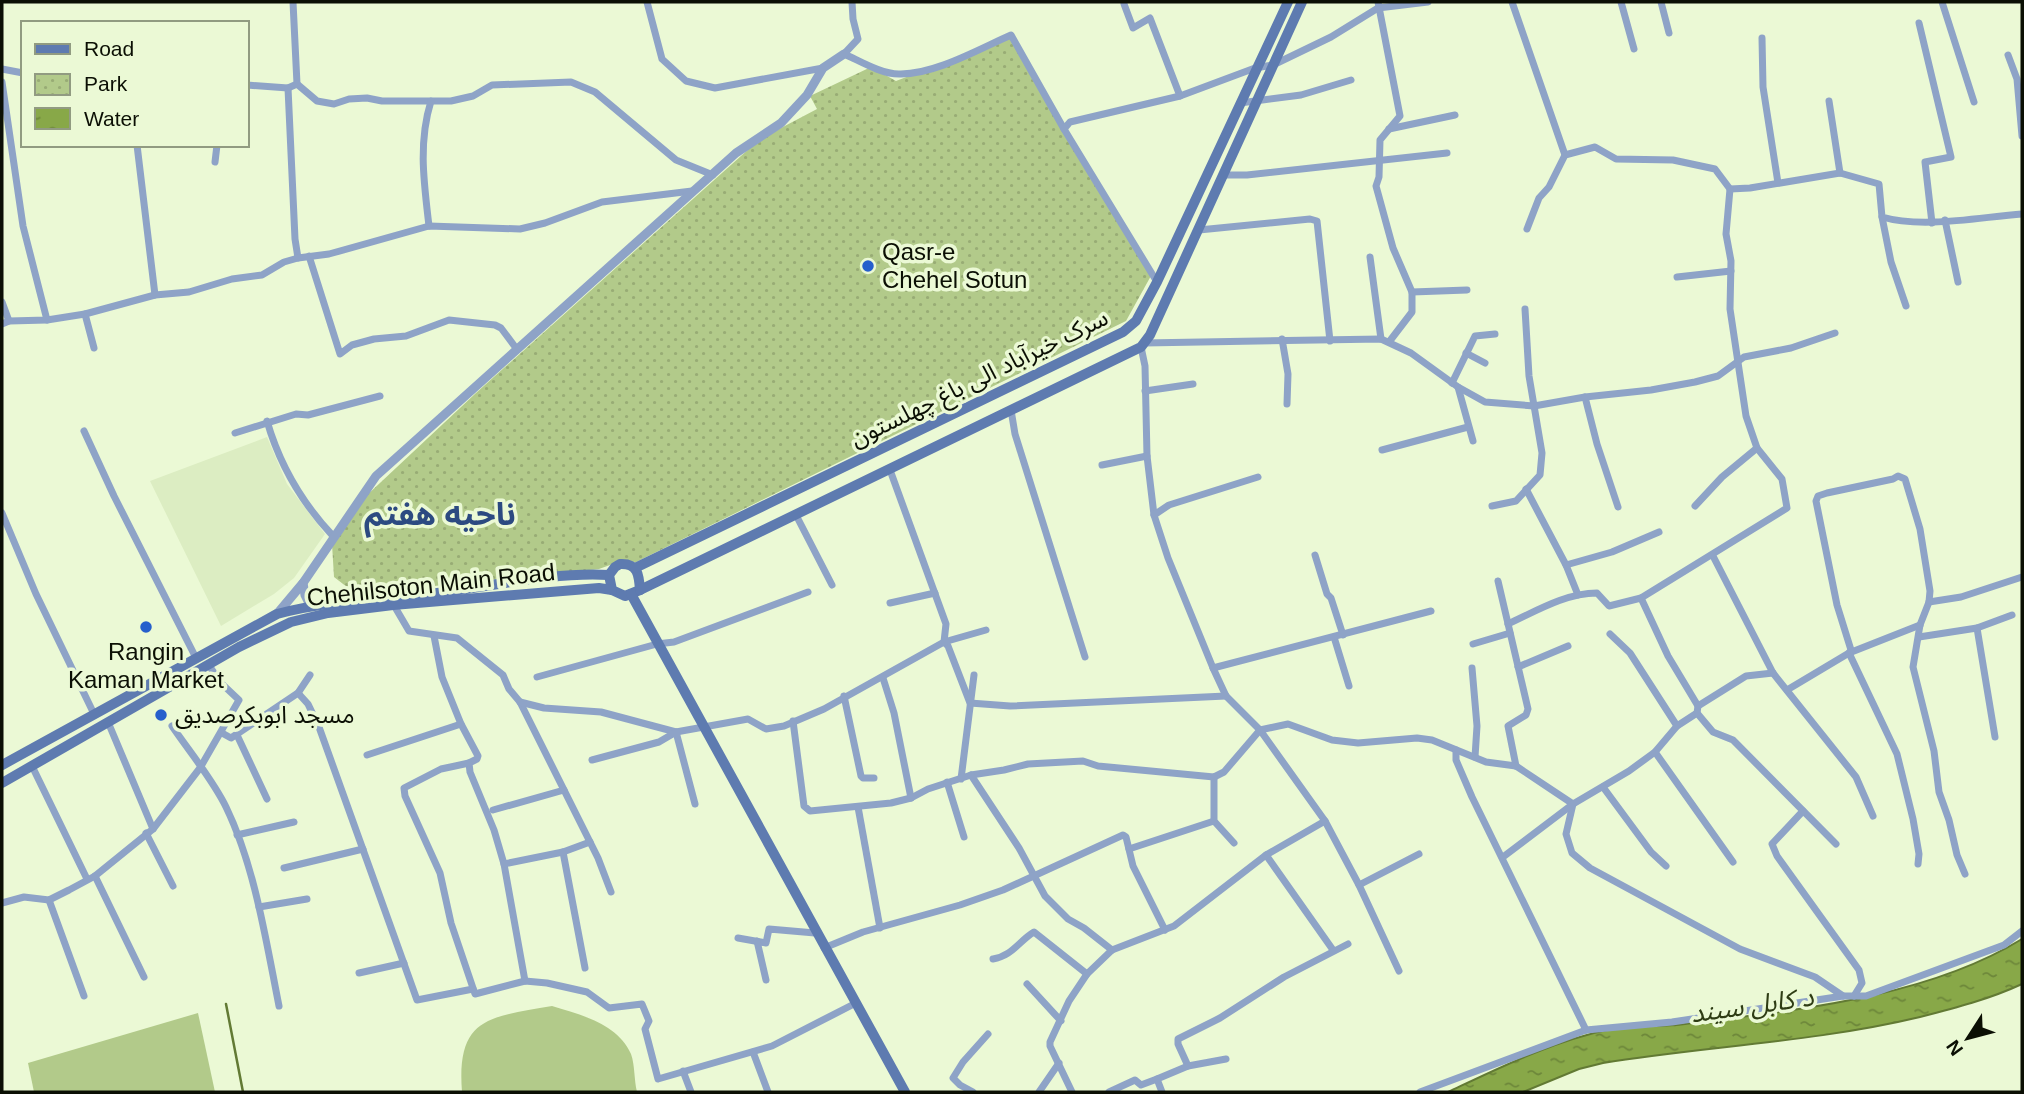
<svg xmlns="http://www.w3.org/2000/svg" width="2024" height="1094" font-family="Helvetica,'Noto Sans Arabic',sans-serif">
  <defs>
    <pattern id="park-dots" width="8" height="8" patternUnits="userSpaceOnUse" patternTransform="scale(1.75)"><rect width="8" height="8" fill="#b2ca8a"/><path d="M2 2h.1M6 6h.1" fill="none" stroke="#98ac75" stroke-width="1.8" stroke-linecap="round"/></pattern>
    <pattern id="water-ripples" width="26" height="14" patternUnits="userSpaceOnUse" patternTransform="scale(1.75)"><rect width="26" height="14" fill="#88a848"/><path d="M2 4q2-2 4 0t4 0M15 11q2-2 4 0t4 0" fill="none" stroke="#6d873a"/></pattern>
  </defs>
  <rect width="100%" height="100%" fill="#ebf9d5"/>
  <!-- built -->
  <polygon fill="#dcedc2" points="267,437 287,484 325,534 294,578 274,594 221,626 150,481"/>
  <!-- grass -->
  <g fill="#b2ca8a">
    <path d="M552,1006c29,9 65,17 79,48 4,11 3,26 6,38h-175c-6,-76 29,-75 90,-86z"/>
    <polygon points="198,1013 215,1092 34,1092 28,1063"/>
  </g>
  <!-- park -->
  <polygon fill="url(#park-dots)" points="1010,37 1152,274 1126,321 636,562 621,561 599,569 356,594 334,577 332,544 365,497 476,393 760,139 817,109 810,96 871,67 896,81"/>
  <!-- water -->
  <path fill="url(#water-ripples)" stroke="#627a34" stroke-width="2" d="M2022,939v45c-32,15 -67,24 -102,33 -104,25 -212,29 -317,46l-24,6 -56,23h-75c53,-25 105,-51 163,-63 24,-4 50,-2 74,-5 110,-14 241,-26 337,-85z"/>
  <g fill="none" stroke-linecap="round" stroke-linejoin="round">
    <!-- stream -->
    <polyline stroke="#627a34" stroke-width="2.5" points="226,1004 243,1092"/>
    <!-- minor -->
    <g stroke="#8ea3c7" stroke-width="7">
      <polyline points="293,2 297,84"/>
      <polyline points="647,2 662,59 686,81 715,88 823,68"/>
      <path d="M852,2l1,17 5,20 -14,15c16,7 37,20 55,20 35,1 80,-25 112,-39l53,94 93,153"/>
      <polyline points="1378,2 1400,116 1380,140 1379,177 1376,186 1393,248 1412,292 1412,312 1389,342"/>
      <polyline points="1512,2 1565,155"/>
      <polyline points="1621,2 1634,49"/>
      <polyline points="1661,2 1669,33"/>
      <polyline points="1942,2 1974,102"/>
      <polyline points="1124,4 1133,28 1150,18 1180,96"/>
      <polyline points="1919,23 1951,157 1925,162 1932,223"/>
      <polyline points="1762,38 1763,87 1778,183"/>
      <polyline points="2008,55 2017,79 2022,136"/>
      <polyline points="2,69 23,73"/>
      <polyline points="2,82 23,226 47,320"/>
      <polyline points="247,85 288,88 297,84 317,101 334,104 349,99 367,98 382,101 451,101 473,96 492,85 571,82 595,92 676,160 713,175"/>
      <polyline points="288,88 295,239 298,258"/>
      <polyline points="1829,101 1840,173"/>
      <polyline points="1240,103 1301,95 1351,80"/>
      <polyline points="1064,129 1070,122 1180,96 1255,68 1273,65 1331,37 1378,8 1428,2"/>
      <polyline points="1389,129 1455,115"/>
      <polyline points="137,145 155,295"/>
      <polyline points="215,162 217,145"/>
      <polyline points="1223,175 1247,175 1447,153"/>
      <path d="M1730,189l20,-1 90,-15 39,11 3,33c41,12 98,0 140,-3"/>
      <polyline points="1882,217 1891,262 1906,306"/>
      <polyline points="1945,220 1958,282"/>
      <path d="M429,226c-5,-43 -11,-83 2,-125"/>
      <polyline points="1199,230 1310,219 1317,221 1330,341"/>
      <polyline points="309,256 340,354 352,345 374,339 406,336 449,320 495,325 501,328 516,348"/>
      <polyline points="1370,257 1381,339"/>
      <polyline points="1677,277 1731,271"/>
      <polyline points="1412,292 1467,290"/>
      <polyline points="2,302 9,321"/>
      <polyline points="85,314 94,348"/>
      <polyline points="2,324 9,321 47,320 85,314 155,295 189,292 232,279 262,275 284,262 298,258 329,254 429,226 520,229 545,223 602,202 692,191"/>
      <polyline points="1282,339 1288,374 1287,404"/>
      <polyline points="1144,343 1381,339 1411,353 1458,387 1485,402 1534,406 1585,397 1651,390 1695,382 1718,376 1744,357 1791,348 1835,333"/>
      <polyline points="1141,347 1145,366 1147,456 1154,515 1168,558 1213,668 1226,696 1260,730 1325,821 1359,885 1399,971"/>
      <polyline points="1466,353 1485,363"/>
      <polyline points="1452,383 1475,336 1495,334"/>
      <polyline points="1458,387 1473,441"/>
      <polyline points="1145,391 1193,384"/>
      <polyline points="1585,397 1597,444 1618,507"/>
      <polyline points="1011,410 1015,434 1085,657"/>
      <path d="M267,421c13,45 35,82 66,115"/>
      <polyline points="84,431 114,496 196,658"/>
      <polyline points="235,433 296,414 308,415 380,396"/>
      <polyline points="1382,450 1468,427"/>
      <polyline points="1102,465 1147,456"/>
      <polyline points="890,470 946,624 944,642"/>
      <polyline points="1526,489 1566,565 1578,595"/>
      <polyline points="1492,506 1516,501 1540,475 1542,453 1529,376 1525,309"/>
      <polyline points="1695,506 1722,477 1757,448"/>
      <polyline points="2,513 36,594 94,714"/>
      <polyline points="796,515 832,585"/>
      <polyline points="1154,515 1169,505 1258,477"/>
      <polyline points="1315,555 1327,594 1331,598 1343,635"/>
      <polyline points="1713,556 1773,673 1856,777 1873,816"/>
      <polyline points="1566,565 1612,552 1659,532"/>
      <polyline points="1498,581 1528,709 1526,715 1508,726 1516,766"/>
      <polyline points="1641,598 1668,656 1698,706"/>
      <polyline points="392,602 409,631 457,638 503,675 509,689 520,702 598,858 611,892"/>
      <polyline points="1929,602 1961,597 2022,577"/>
      <polyline points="890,603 935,593"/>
      <path d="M1508,624c28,-13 58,-31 89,-31l12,13 32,-8 146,-90 -5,-29 -25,-31 -11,-32 -16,-107 1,-48 -5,-27 4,-45 -15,-20 -42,-9 -57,-1 -21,-12 -30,8 -16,32 -10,11 -12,31"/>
      <polyline points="1977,628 1995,737"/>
      <polyline points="1610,634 1630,653 1677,726"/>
      <polyline points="434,636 442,677 461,724 478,756 477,759 469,763 470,772 494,830 504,864 525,981"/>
      <polyline points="1334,637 1349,686"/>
      <polyline points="1919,637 1977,628 2012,615"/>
      <polyline points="944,642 948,646 970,703 1010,706 1226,696"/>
      <polyline points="1473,644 1510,633"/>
      <polyline points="1518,667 1568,646"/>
      <polyline points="1213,668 1431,611"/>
      <polyline points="1472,668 1477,726 1475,757"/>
      <polyline points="537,677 657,644 674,642 808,592"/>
      <polyline points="883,678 894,713 911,798"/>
      <polyline points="1787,690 1849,653 1920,625"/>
      <polyline points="298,693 308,704 319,727 417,1000 473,989"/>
      <polyline points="844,696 861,776 863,778 874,778"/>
      <polyline points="520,702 544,708 601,712 676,732 748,719 766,729 784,726 824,709 944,642 986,630"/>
      <polyline points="1697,713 1713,732 1733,740 1836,844"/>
      <polyline points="793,721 804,806 810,811 891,803 911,798 928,789 971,775 1004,770 1028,764 1083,761 1098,766 1214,777 1224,772 1260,730 1288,724 1332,740 1358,743 1417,738 1432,740 1486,762 1516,766 1573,804"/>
      <polyline points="108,722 153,829"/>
      <path d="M172,726c17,25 41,54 54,81 29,60 40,134 53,199"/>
      <polyline points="222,733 231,738 298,693 310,675"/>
      <polyline points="237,735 267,799"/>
      <polyline points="1456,750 1456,760 1472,797 1586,1030"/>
      <polyline points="1655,752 1733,862"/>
      <polyline points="367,755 461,724"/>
      <polyline points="592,760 659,742 676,732 695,804"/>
      <polyline points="469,763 441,769 404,788 405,796 440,873 451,923 475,994 525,981 547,983 587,992 609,1008 642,1004 649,1021 645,1029 658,1079 772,1046 854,1004"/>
      <polyline points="32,766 87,879"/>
      <polyline points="971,775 1019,848 1045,896 1068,919 1084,928 1112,950"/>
      <polyline points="1214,777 1214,821 1234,843"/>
      <polyline points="961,779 974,675"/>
      <polyline points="947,782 964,837"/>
      <polyline points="1603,787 1651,852 1666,866"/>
      <polyline points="1573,804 1566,834 1572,853 1590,868 1740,949 1815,977 1843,996"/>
      <polyline points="858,807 880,928"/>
      <polyline points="493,810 564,790"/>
      <polyline points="1803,811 1772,844 1777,856 1859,970 1862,983 1854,996"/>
      <polyline points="146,833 173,886"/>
      <polyline points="237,835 294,822"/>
      <polyline points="1129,849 1214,821"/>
      <polyline points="563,852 585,968"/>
      <polyline points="1266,855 1333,950"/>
      <polyline points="1503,857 1573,804 1629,771 1655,752 1677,726 1697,713 1698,706 1746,676 1773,673"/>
      <polyline points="504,864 563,852 590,842"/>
      <polyline points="1918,864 1919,854 1913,819 1897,754 1849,653 1851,650 1837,605 1816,501 1818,496 1827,493 1893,479 1898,476 1905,479 1920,529 1930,591 1929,602 1920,625 1913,667 1934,751 1939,792 1949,820 1957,855 1965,874"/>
      <polyline points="284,868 363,849"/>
      <polyline points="95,876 144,977"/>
      <polyline points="1359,885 1419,854"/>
      <polyline points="49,900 84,996"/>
      <polyline points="2,903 24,897 49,900 69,890 95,876 153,829 200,768 239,700 221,683 208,664"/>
      <polyline points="259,907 307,899"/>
      <polyline points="738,938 766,943 769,929 815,933"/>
      <polyline points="757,941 766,980"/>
      <polyline points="824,948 863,932 960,905 1003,890 1123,835 1126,837 1133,866 1165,930"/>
      <path d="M993,959c19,-3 26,-18 41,-27l53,42"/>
      <polyline points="359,973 404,963"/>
      <polyline points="1027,984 1061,1021"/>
      <polyline points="753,1052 768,1092"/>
      <polyline points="1188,1066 1178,1044 1178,1039 1220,1018 1284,977 1348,944"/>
      <polyline points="683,1071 691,1092"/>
      <polyline points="973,1092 960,1085 953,1078 963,1062 988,1034"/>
      <polyline points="1039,1092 1059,1063"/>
      <polyline points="1072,1092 1050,1046 1050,1042 1069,1001 1087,974 1112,950 1174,926 1266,855 1325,821"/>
      <polyline points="1109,1092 1135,1080 1141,1085 1157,1079"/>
      <polyline points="1162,1092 1157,1079 1188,1066 1226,1059"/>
      <polyline points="1420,1092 1586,1030 1672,1022 1843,996 1866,996 2004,945 2022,931"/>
    </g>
    <!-- tertiary -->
    <g stroke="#8ea3c7" stroke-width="9">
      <polyline points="303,583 305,595 310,605"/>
      <polyline points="277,614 303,583 376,476 736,153 781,123 807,95 823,68 844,54"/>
    </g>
    <!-- secondary -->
    <g stroke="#5e7bb0" stroke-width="10">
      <path d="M620,564c18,-1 19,11 20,26l-15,6 -13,-6 -3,-15 6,-8z"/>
      <polyline points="635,568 1123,332 1136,321 1157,282 1288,2"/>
      <polyline points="640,590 1141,347 1150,335 1302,2"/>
      <polyline points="631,594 905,1092"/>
      <path d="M2,765l275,-151c52,-14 107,-15 160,-21 57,-7 114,-21 172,-18"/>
      <polyline points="2,783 239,647 291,622 328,613 393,605 599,588 612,590"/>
    </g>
  </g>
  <!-- markers -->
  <g fill="#265fcc" stroke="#ebf9d5" stroke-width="2.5">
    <circle cx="868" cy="266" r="7"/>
    <circle cx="146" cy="627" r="7"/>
    <circle cx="161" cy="715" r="7"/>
  </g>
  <g text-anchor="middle" stroke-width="7" stroke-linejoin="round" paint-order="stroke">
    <!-- poi labels -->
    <g font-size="24" fill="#0b0f04" stroke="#ebf9d5" text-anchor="start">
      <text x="882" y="260">Qasr-e<tspan x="882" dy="28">Chehel Sotun</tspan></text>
      <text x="146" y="660" text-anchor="middle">Rangin<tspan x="146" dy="28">Kaman Market</tspan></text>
      <text x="175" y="723">مسجد ابوبکرصدیق</text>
    </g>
    <!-- street labels -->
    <g font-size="24" fill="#0b0f04" stroke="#ebf9d5">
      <text transform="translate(979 378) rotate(-26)" y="8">سرک خیرآباد الی باغ چهلستون</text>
      <text transform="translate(431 585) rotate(-6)" y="8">Chehilsoton Main Road</text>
    </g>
    <!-- water labels -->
    <g font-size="26" font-style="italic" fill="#2e3c14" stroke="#ebf9d5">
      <text transform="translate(1752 1005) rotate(-8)" y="9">د کابل سيند</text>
    </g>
    <!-- district labels -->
    <g font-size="32" font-weight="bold" fill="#2c4a81" stroke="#ebf9d5">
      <text x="440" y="525">ناحیه هفتم</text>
    </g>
  </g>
  <!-- border -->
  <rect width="2024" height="1094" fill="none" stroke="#0b0f04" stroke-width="7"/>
  <!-- legend -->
  <rect x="21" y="21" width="228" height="126" fill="#ebf9d5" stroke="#919b81" stroke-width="2"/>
  <rect x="35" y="44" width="35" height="10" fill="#5e7bb0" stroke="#919b81" stroke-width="2"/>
  <text x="84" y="56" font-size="21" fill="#0b0f04">Road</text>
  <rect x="35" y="74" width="35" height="21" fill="url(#park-dots)" stroke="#919b81" stroke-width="2"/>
  <text x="84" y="91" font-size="21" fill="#0b0f04">Park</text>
  <rect x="35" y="108" width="35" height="21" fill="url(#water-ripples)" stroke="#919b81" stroke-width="2"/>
  <text x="84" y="126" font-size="21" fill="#0b0f04">Water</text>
  <!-- north arrow -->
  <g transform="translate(1968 1038) rotate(234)" stroke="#ebf9d5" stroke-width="5" paint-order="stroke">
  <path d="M0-5L12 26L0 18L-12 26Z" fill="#0b0f04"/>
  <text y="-10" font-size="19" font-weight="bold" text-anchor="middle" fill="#0b0f04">N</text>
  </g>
</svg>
